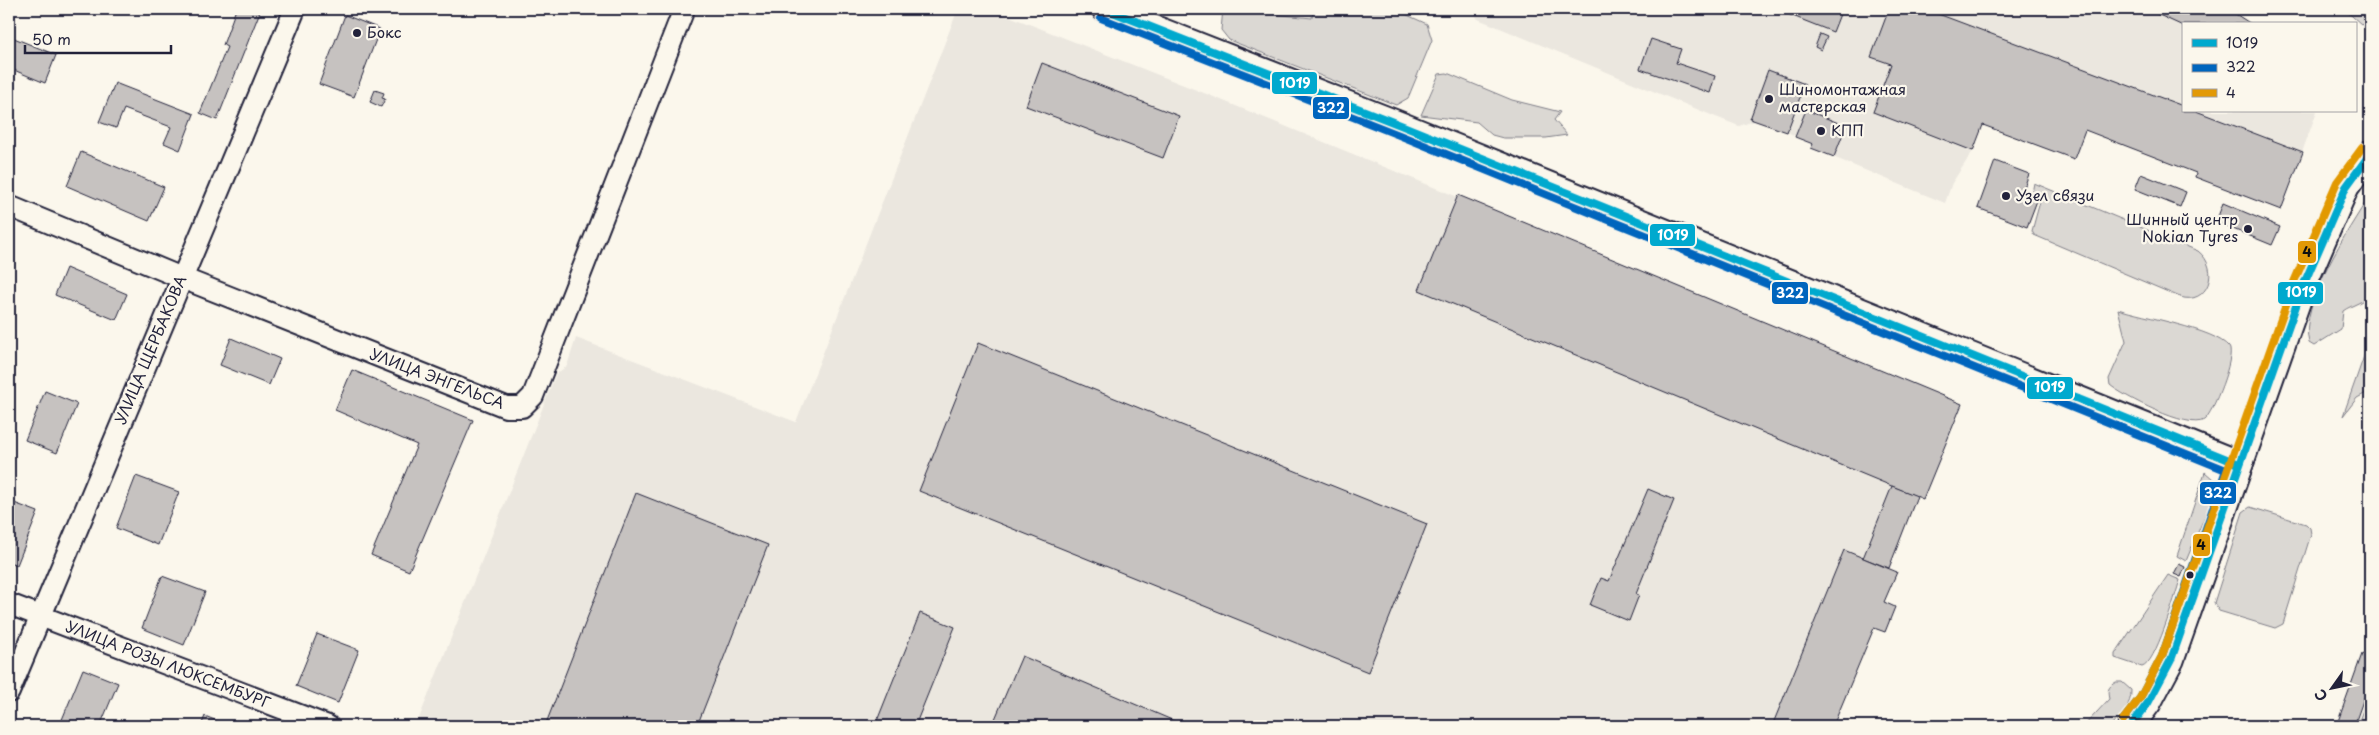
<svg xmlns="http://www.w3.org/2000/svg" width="2379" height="735" font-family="'Playpen Sans',sans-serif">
  <rect width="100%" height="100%" fill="#fbf7ec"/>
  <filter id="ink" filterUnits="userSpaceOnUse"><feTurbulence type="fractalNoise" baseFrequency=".02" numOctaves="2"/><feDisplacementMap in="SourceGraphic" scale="10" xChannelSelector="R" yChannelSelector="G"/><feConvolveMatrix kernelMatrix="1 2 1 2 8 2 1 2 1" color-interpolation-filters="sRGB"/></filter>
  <g filter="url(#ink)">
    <!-- built -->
    <g fill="#ebe7df">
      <polygon points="958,9 991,9 1209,95 1962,404 1923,499 1917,497 1889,568 1897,572 1884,602 1895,607 1885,632 1874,628 1833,726 416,726 556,374 567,366 576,338 796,422"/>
      <polygon points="1471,9 2228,9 2251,24 2183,24 2183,111 2317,111 2281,210 2195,177 2196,173 2085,130 2074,159 1983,125 1973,151 1952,183 1945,203 1811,148 1813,144 1787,132 1754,121 1739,126 1716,117 1478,19"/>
    </g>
    <!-- green -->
    <g fill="#dbd8d3" stroke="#7e7d87">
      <polygon points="1223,9 1312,18 1313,9 1394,9 1427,24 1432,40 1408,98 1396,105 1229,40 1221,30"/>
      <polygon points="2344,9 2370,9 2370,32"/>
      <polygon points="1447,73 1512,100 1560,112 1554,120 1567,135 1546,138 1503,138 1492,135 1477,122 1421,115 1439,74"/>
      <path d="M2034,183l164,68c23,18 10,55 -18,46l-146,-62 -2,-4 9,-33 -9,-5z"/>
      <path d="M2370,195v98c-4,9 -19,12 -27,18l-2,18 -27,17 -5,-3c-11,-39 40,-114 61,-148z"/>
      <path d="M2118,309c24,8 97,20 111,38 7,8 -16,67 -25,73 -16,10 -81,-24 -94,-35l-1,-6 17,-38z"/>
      <polygon points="2370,339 2370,391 2357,398 2343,416"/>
      <polygon points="2205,472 2213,479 2214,494 2186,561 2177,556"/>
      <polygon points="2250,507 2306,524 2310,528 2311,534 2283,624 2275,628 2219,611 2214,603 2243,512"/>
      <path d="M2168,575l12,5c-5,15 -24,84 -38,87l-27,-9v-4z"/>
      <path d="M2116,682h6l9,8c1,15 -11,26 -20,36h-27l25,-27c-2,-9 -1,-12 7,-17z"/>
      <polygon points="2370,700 2370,726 2357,726 2366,702"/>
    </g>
    <!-- building -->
    <g fill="#c6c2c0" stroke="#22223b">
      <polygon points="236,9 261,9 217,120 200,113 227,47 223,45"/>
      <polygon points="1775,9 1842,9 1833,32"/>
      <polygon points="1889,9 1925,9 2183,106 2183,111 2196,111 2303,152 2281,210 2195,177 2196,173 2085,130 2074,159 1983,125 1973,151 1873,112 1891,64 1871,57"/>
      <polygon points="2146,9 2228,9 2251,24 2183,24 2183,26"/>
      <polygon points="345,15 380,29 354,97 319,84"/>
      <polygon points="1820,34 1827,37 1821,50 1815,47"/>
      <polygon points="9,36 56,55 45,83 9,68"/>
      <polygon points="1651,39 1681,49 1676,63 1715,76 1710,93 1640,69"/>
      <polygon points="1042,63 1179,116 1163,158 1026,106"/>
      <polygon points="1768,70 1805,84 1787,132 1750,119"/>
      <polygon points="115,83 194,114 180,150 164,143 171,127 124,109 116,128 99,122"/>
      <polygon points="375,90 384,93 382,98 385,99 381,107 370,102"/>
      <polygon points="1806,110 1846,126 1834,157 1811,148 1813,144 1795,137"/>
      <polygon points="81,152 164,187 149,221 67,186"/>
      <polygon points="1995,161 2029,174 2022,193 2038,198 2027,227 1978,208"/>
      <polygon points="2141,174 2186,192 2180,207 2135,189"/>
      <polygon points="1458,195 1962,404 1923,499 1419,290"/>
      <polygon points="2223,203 2280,227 2272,245 2216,222"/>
      <polygon points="66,268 127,294 116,320 55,295"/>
      <polygon points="231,338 280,359 269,385 220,365"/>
      <polygon points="978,343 1427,524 1368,672 919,491"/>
      <polygon points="352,370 473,420 409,571 371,555 417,445 335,410"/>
      <polygon points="45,391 77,404 57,453 25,440"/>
      <polygon points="136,476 179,492 158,545 116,528"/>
      <polygon points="1892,486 1917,496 1889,568 1863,558"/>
      <polygon points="1648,489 1674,500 1636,594 1639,595 1629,621 1590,605 1601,578 1609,581"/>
      <polygon points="636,493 768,545 697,726 545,726"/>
      <polygon points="9,501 38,512 17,565 9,562"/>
      <polygon points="1844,550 1897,572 1884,602 1895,607 1885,632 1874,628 1833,726 1772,726"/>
      <polygon points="2179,564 2185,567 2181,577 2174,574"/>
      <polygon points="162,576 205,592 184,645 142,628"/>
      <polygon points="920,613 955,627 915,726 875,726"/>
      <polygon points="317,634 359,650 338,703 296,686"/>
      <polygon points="2362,654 2370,657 2370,681 2354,726 2343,726 2337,724"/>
      <polygon points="1022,656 1186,726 992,726"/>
      <polygon points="83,669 118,683 100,726 72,726 61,722"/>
      <polygon points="205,716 229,726 201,726"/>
    </g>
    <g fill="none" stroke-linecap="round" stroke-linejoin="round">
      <defs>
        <g id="minor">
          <polyline points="9,206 182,278 506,407 522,407 533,396 684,9"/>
          <polyline points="9,604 328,726"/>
          <polyline points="9,692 295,9"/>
        </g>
        <g id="major">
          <polyline points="1105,9 1403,126 2239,464"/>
          <polyline points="2131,726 2148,703 2171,660 2303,286 2346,187 2370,154"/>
        </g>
      </defs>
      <!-- minor casing -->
      <use href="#minor" stroke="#22223b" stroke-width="24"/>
      <!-- major casing -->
      <use href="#major" stroke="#22223b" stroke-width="29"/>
      <!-- minor -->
      <use href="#minor" stroke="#fbf7ec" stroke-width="20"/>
      <!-- major -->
      <use href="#major" stroke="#fbf7ec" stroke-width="25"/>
      <defs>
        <g id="bus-1">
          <polyline points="1105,9 1403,126 2239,464"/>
          <polyline points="2131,726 2148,703 2171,660 2303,286 2346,187 2370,154"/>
        </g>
        <polyline id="bus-2" points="1101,18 1399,135 2226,470 2162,656 2140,698 2123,720"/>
        <polyline id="bus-3" points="2123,720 2140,698 2162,656 2294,282 2337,182 2362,148"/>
      </defs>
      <!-- bus-1 casing -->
      <use href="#bus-1" stroke="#fbf7ec" stroke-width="11"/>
      <!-- bus-2 casing -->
      <use href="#bus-2" stroke="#fbf7ec" stroke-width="11"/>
      <!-- bus-3 casing -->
      <use href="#bus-3" stroke="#fbf7ec" stroke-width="11"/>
      <!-- bus-1 -->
      <use href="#bus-1" stroke="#00a9ce" stroke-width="8"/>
      <!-- bus-2 -->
      <use href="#bus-2" stroke="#0065bd" stroke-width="8"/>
      <!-- bus-3 -->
      <use href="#bus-3" stroke="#e29906" stroke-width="8"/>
    </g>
  </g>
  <!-- markers -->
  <g fill="#22223b" stroke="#fbf7ec" stroke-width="2">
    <circle cx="357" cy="33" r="5"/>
    <circle cx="1769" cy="99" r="5"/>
    <circle cx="1821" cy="131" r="5"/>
    <circle cx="2006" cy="196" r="5"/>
    <circle cx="2248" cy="229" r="5"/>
    <circle cx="2190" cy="575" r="4.5"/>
  </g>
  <g text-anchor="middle" stroke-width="4.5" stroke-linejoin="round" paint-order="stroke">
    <!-- poi labels -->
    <g font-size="15" fill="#22223b" stroke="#fbf7ec" text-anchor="start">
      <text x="367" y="38">Бокс</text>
      <text x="1779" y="95">Шиномонтажная<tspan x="1779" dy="17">мастерская</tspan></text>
      <text x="1831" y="136">КПП</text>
      <text x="2016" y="201">Узел связи</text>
      <text x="2238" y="225" text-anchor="end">Шинный центр<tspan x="2238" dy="17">Nokian Tyres</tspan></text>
    </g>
    <!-- street labels -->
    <g font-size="15" fill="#22223b" stroke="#fbf7ec">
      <text transform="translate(151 350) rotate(-67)" y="5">УЛИЦА ЩЕРБАКОВА</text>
      <text transform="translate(437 379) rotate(21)" y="5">УЛИЦА ЭНГЕЛЬСА</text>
      <text transform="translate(168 665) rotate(21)" y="5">УЛИЦА РОЗЫ ЛЮКСЕМБУРГ</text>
    </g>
  </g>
  <g stroke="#fbf7ec" stroke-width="2">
    <rect x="1271" y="71" width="47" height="24" rx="5" fill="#00a9ce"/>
    <rect x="1312" y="96" width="38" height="24" rx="5" fill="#0065bd"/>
    <rect x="1649" y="223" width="47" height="24" rx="5" fill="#00a9ce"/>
    <rect x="2297" y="240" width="20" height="24" rx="5" fill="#e29906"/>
    <rect x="2277" y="281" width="47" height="24" rx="5" fill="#00a9ce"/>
    <rect x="1771" y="281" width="38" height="24" rx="5" fill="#0065bd"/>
    <rect x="2026" y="376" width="48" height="24" rx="5" fill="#00a9ce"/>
    <rect x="2199" y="481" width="38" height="24" rx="5" fill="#0065bd"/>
    <rect x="2192" y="533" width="19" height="24" rx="5" fill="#e29906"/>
  </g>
  <g font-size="14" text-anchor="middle" font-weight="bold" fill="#fff">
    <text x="1295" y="88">1019</text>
    <text x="1331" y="113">322</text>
    <text x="1673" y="240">1019</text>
    <text x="2301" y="297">1019</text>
    <text x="1790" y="298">322</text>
    <text x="2050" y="392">1019</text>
    <text x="2218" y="498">322</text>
  </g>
  <g font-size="14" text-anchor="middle" font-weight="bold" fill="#111">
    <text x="2307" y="257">4</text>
    <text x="2201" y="550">4</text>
  </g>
  <!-- margin -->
  <rect width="2379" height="735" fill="none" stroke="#fbf7ec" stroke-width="30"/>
  <rect x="15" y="15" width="2349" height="705" fill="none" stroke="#22223b" stroke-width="2" filter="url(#ink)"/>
  <!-- legend -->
  <rect x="2182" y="22" width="175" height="90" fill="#fbf7ec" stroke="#a4a2a5"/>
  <rect x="2192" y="39" width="25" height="8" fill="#00a9ce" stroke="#a4a2a5"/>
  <text x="2226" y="48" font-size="15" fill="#22223b">1019</text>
  <rect x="2192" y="64" width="25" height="8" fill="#0065bd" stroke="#a4a2a5"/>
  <text x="2226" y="72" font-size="15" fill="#22223b">322</text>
  <rect x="2192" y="89" width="25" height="8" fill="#e29906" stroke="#a4a2a5"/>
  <text x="2226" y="98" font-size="15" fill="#22223b">4</text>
  <!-- north arrow -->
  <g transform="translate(2332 688) rotate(237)" stroke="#fbf7ec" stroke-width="4" paint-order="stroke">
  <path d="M0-4L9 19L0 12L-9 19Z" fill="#22223b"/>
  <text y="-8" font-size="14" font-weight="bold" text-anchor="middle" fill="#22223b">С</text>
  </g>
  <!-- scale -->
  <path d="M25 45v8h146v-8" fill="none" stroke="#22223b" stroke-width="2.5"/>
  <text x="32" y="45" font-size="15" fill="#22223b" stroke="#fbf7ec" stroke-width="4" paint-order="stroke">50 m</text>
</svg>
